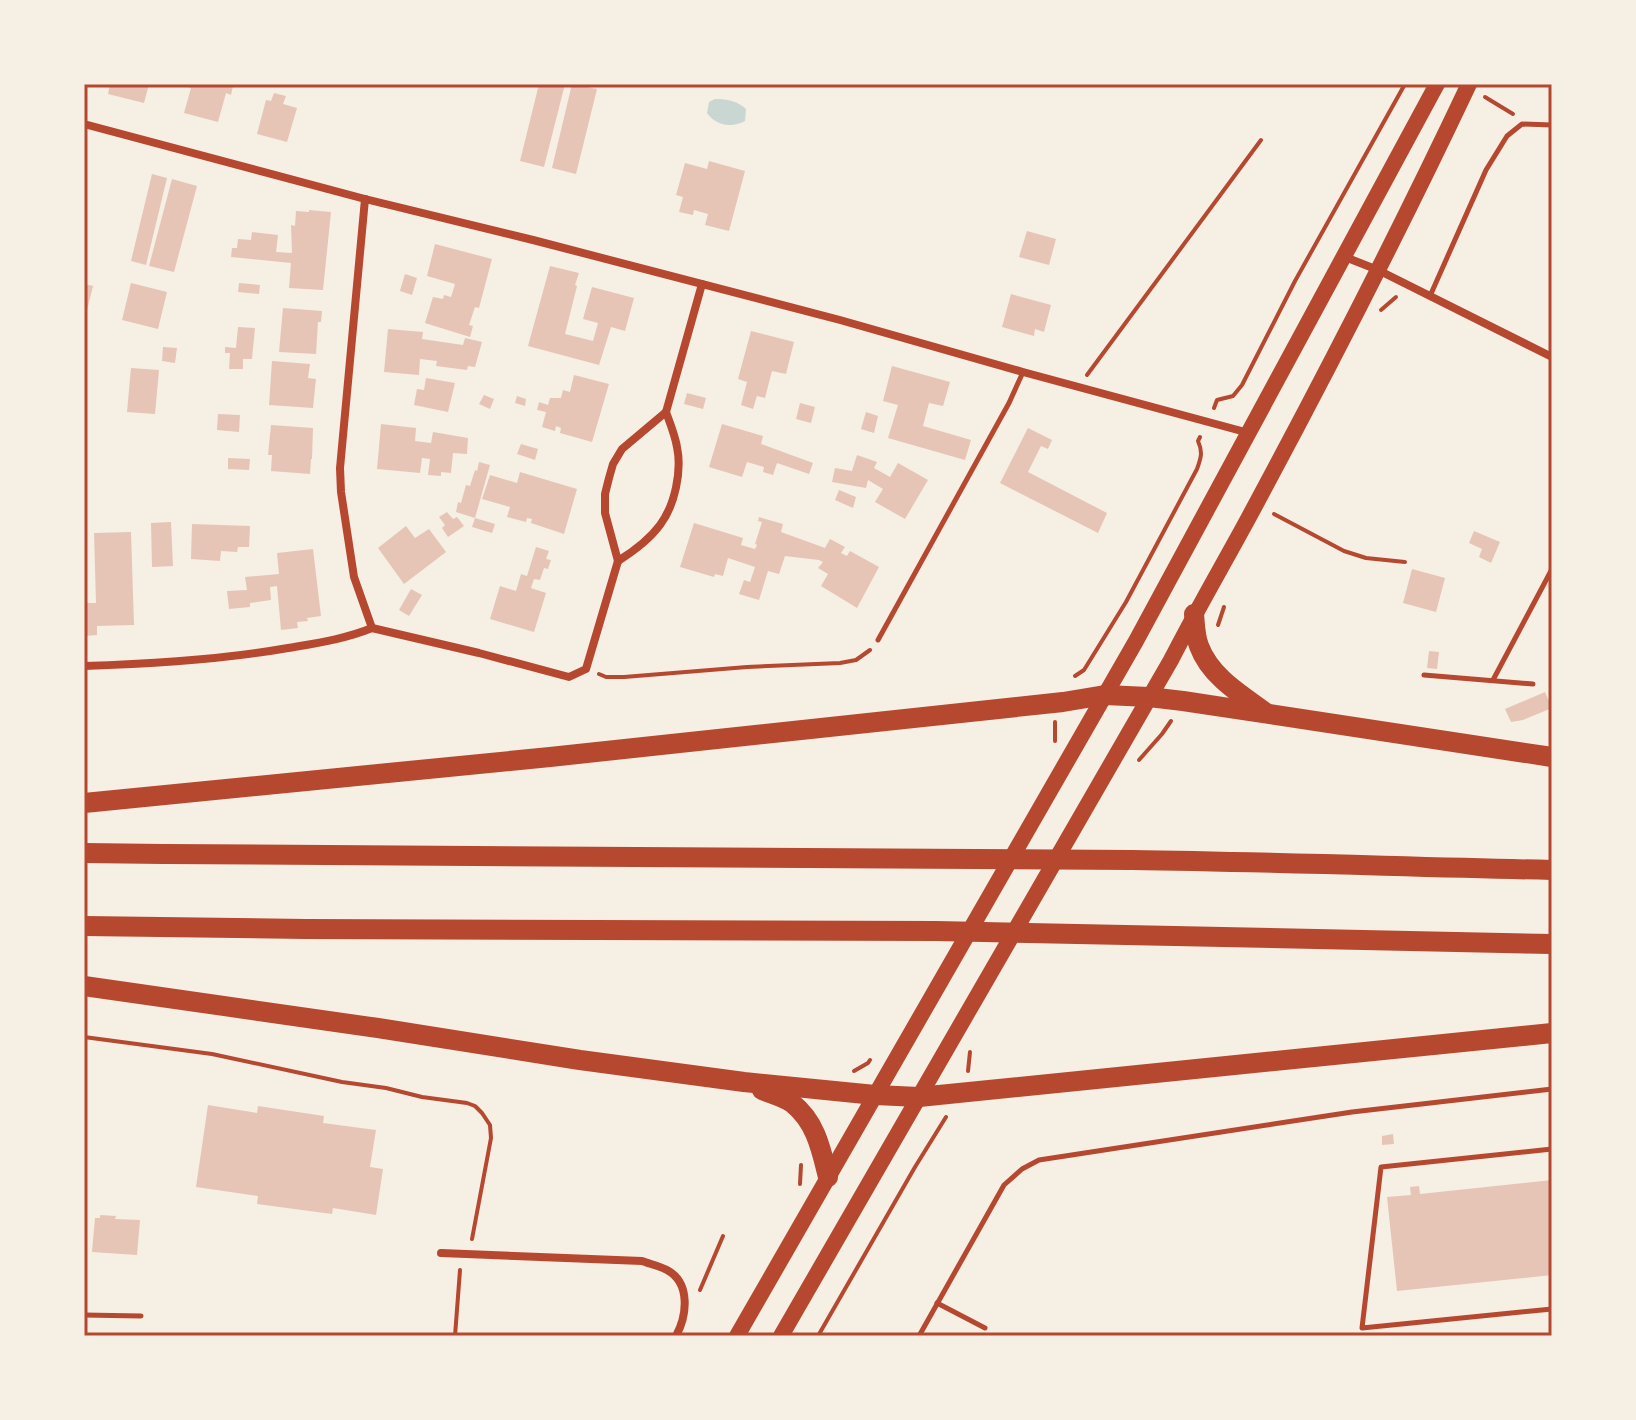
<svg xmlns="http://www.w3.org/2000/svg" width="1636" height="1420" font-family="'Source Serif 4',serif">
  <rect width="100%" height="100%" fill="#f6efe4"/>
  <!-- water -->
  <path fill="#c9d6d2" d="M715,99c12,0 22,2 31,10l-1,12c-13,7 -29,5 -38,-8l2,-11z"/>
  <!-- building -->
  <g fill="#e6c5b7">
    <polygon points="110,84 149,84 144,103 108,94"/>
    <polygon points="185,84 231,84 233,86 231,95 226,93 218,122 184,113 191,88 184,86"/>
    <polygon points="539,84 565,84 544,167 520,161"/>
    <polygon points="572,84 597,89 576,174 552,168"/>
    <polygon points="274,93 286,96 283,104 297,108 287,142 257,134 266,100 271,101"/>
    <polygon points="709,161 745,171 729,231 705,225 708,214 694,210 693,215 679,212 683,197 676,195 685,163 707,169"/>
    <polygon points="152,174 167,178 146,265 131,261"/>
    <polygon points="172,179 197,186 174,272 149,266"/>
    <polygon points="309,210 331,212 323,290 289,288 291,263 231,257 232,248 237,248 238,239 251,240 252,232 278,235 276,252 292,253 291,225 295,226 296,211 309,212"/>
    <polygon points="1027,231 1056,239 1049,265 1019,257"/>
    <polygon points="435,244 492,259 479,308 475,307 469,325 473,326 470,337 425,323 433,297 443,299 444,295 451,297 455,284 427,276"/>
    <polygon points="550,266 579,273 575,285 577,286 565,334 593,341 598,323 583,319 592,287 634,298 625,331 611,327 599,365 528,346"/>
    <polygon points="405,274 417,278 412,295 400,291"/>
    <polygon points="131,283 167,292 158,329 122,320"/>
    <polygon points="239,283 260,285 259,294 238,292"/>
    <polygon points="84,284 93,286 85,318 84,318"/>
    <polygon points="1011,294 1051,305 1044,332 1035,329 1034,336 1002,327"/>
    <polygon points="283,308 322,311 321,322 318,322 316,354 279,352"/>
    <polygon points="238,327 255,328 252,359 243,359 243,369 229,369 230,353 225,353 225,347 236,348"/>
    <polygon points="388,329 423,332 422,339 463,345 465,338 482,342 475,367 468,366 467,370 436,366 437,361 420,359 419,375 384,372"/>
    <polygon points="751,331 794,342 786,374 772,371 765,398 757,396 753,409 741,405 747,382 738,379"/>
    <polygon points="163,347 177,348 175,363 162,361"/>
    <polygon points="272,361 310,364 308,378 316,379 313,408 269,405"/>
    <polygon points="892,366 950,382 943,406 929,403 923,426 971,440 965,460 888,438 898,405 883,401"/>
    <polygon points="131,368 159,370 155,414 127,412"/>
    <polygon points="574,375 609,384 592,442 560,433 561,428 556,426 555,431 542,427 546,412 537,410 539,402 548,405 550,398 561,398 563,390 570,392"/>
    <polygon points="426,378 455,383 448,412 414,405 417,389 424,390"/>
    <polygon points="687,393 706,398 703,409 684,404"/>
    <polygon points="484,395 494,399 490,409 479,404"/>
    <polygon points="517,396 526,399 525,406 515,403"/>
    <polygon points="800,403 815,407 811,423 796,419"/>
    <polygon points="866,412 878,416 874,433 861,429"/>
    <polygon points="218,414 240,415 239,432 217,430"/>
    <polygon points="381,424 416,428 415,441 431,443 433,432 468,438 467,454 453,453 451,473 441,472 441,476 428,475 430,459 422,458 420,473 377,469"/>
    <polygon points="722,424 763,436 761,444 813,463 809,474 777,463 773,475 763,472 764,467 747,462 742,477 709,467"/>
    <polygon points="271,425 313,428 312,459 311,459 310,474 271,471 272,455 268,455"/>
    <polygon points="1028,428 1052,440 1048,449 1041,446 1028,472 1107,513 1098,533 1000,483"/>
    <polygon points="521,444 538,449 535,460 517,454"/>
    <polygon points="857,455 877,462 874,468 890,477 898,463 928,480 905,519 875,502 883,489 868,480 866,488 832,482 835,468 852,471"/>
    <polygon points="228,458 250,459 249,470 228,469"/>
    <polygon points="479,462 490,465 475,518 456,512 458,502 461,503 466,485 470,486 475,470 477,471"/>
    <polygon points="520,472 577,489 564,534 531,523 532,519 527,518 526,522 507,517 510,507 482,499 490,475 517,483"/>
    <polygon points="839,490 856,497 853,508 835,500"/>
    <polygon points="447,512 453,519 457,517 464,526 448,537 442,528 445,525 439,517"/>
    <polygon points="759,517 783,524 781,532 825,548 830,539 845,547 841,553 847,556 850,551 879,567 857,608 821,586 828,574 818,568 823,562 819,560 785,556 779,574 768,571 759,600 739,594 744,580 750,582 755,567 728,558 723,576 715,574 714,577 680,567 694,523 743,538 741,545 755,549 757,545 755,544 762,522 758,521"/>
    <polygon points="475,518 495,524 492,533 472,527"/>
    <polygon points="171,522 173,566 152,567 151,523"/>
    <polygon points="192,524 250,526 249,547 238,547 237,552 221,551 220,561 191,559"/>
    <polygon points="406,526 415,538 429,529 446,552 404,584 378,548"/>
    <polygon points="1474,531 1500,542 1491,563 1479,557 1482,549 1469,543"/>
    <polygon points="131,532 134,625 97,626 97,635 84,636 84,614 87,614 87,603 96,603 94,533"/>
    <polygon points="536,547 549,551 546,559 551,560 548,569 544,568 540,580 534,579 531,588 546,593 534,632 490,619 500,586 516,591 521,574 527,576"/>
    <polygon points="313,549 321,616 307,618 308,621 297,622 298,628 281,630 277,586 270,587 271,600 250,603 250,607 229,609 227,591 247,590 245,577 279,574 277,553"/>
    <polygon points="1412,569 1445,578 1436,612 1403,603"/>
    <polygon points="411,589 422,595 409,616 399,610"/>
    <polygon points="1429,651 1439,652 1437,669 1427,668"/>
    <polygon points="1545,692 1552,708 1523,720 1511,722 1505,709"/>
    <polygon points="208,1105 257,1113 258,1106 324,1116 323,1123 376,1130 370,1167 383,1169 376,1215 333,1208 332,1214 257,1204 258,1196 196,1187"/>
    <polygon points="1393,1134 1394,1144 1382,1145 1382,1136"/>
    <polygon points="1552,1180 1552,1275 1397,1291 1387,1197 1411,1195 1410,1187 1419,1186 1420,1194"/>
    <polygon points="100,1215 116,1216 115,1219 140,1220 137,1255 92,1252 95,1218 100,1218"/>
  </g>
  <g fill="none" stroke-linecap="round" stroke-linejoin="round">
    <!-- path -->
    <g stroke="#b5482f" stroke-width="4">
      <polyline points="1485,97 1513,114"/>
      <polyline points="1381,310 1396,297"/>
      <polyline points="1087,375 1261,140"/>
      <polyline points="1214,408 1217,400 1233,396 1242,385 1295,281 1405,84"/>
      <polyline points="1274,514 1344,551 1366,558 1405,562"/>
      <polyline points="1218,625 1224,607"/>
      <polyline points="599,674 606,677 624,677 747,667 840,663 856,660 870,650"/>
      <path d="M1075,676l9,-6 42,-68 71,-133c4,-11 6,-17 1,-28l2,-4"/>
      <polyline points="1055,722 1055,741"/>
      <polyline points="1139,760 1162,734 1171,721"/>
      <polyline points="84,1037 212,1054 342,1082 386,1088 422,1097 467,1103 475,1106 482,1113 490,1125 491,1138 472,1239"/>
      <polyline points="854,1071 868,1063 870,1060"/>
      <polyline points="968,1071 970,1052"/>
      <polyline points="800,1184 801,1165"/>
      <polyline points="700,1290 723,1236"/>
      <polyline points="455,1336 460,1270"/>
      <polyline points="818,1336 915,1167 946,1117"/>
    </g>
    <!-- service -->
    <g stroke="#b5482f" stroke-width="5">
      <polyline points="1430,296 1486,170 1507,136 1522,124 1552,125"/>
      <polyline points="878,640 1009,403 1023,372"/>
      <polyline points="1424,675 1533,684"/>
      <polyline points="1493,680 1552,569"/>
      <polyline points="1552,1149 1381,1167 1362,1328 1552,1309"/>
      <polyline points="937,1303 985,1328"/>
      <polyline points="84,1315 141,1316"/>
      <polyline points="919,1336 1004,1185 1022,1169 1039,1160 1352,1112 1552,1089"/>
    </g>
    <!-- minor -->
    <g stroke="#b5482f" stroke-width="8">
      <polyline points="84,124 365,199 533,240 840,320 1023,372 1249,433"/>
      <polyline points="365,199 340,468 341,492 354,577 372,628"/>
      <polyline points="1345,257 1378,270 1552,357"/>
      <path d="M618,561c16,-10 31,-21 42,-36 15,-20 22,-54 17,-78 -2,-12 -7,-24 -11,-35"/>
      <polyline points="372,628 479,653 569,677 586,669 618,561 605,513 605,494 609,478 613,464 622,449 666,412 702,284"/>
      <path d="M84,666c69,-2 136,-6 204,-18 29,-5 57,-9 84,-20"/>
      <path d="M441,1253l201,8c8,3 18,5 25,9 24,13 20,46 9,66"/>
    </g>
    <!-- secondary -->
    <g stroke="#b5482f" stroke-width="16">
      <polyline points="737,1336 1136,641 1437,84"/>
      <path d="M781,1336l390,-676c25,-49 52,-95 78,-143 77,-143 151,-287 220,-433"/>
    </g>
    <!-- motorway -->
    <g stroke="#b5482f" stroke-width="20">
      <path d="M1194,614c1,10 1,22 5,32 11,30 41,48 66,66"/>
      <polyline points="84,803 550,757 1063,702 1105,695 1149,697 1183,701 1552,757"/>
      <path d="M84,853c349,5 698,2 1048,7 140,2 280,7 420,10"/>
      <polyline points="84,926 306,929 936,931 1552,944"/>
      <polyline points="84,986 378,1028 580,1060 744,1082 875,1095 919,1097 1552,1033"/>
      <path d="M762,1090c10,4 22,7 30,13 24,19 29,46 36,74"/>
    </g>
  </g>
  <!-- border -->
  <rect width="1636" height="1420" fill="none" stroke="#f6efe4" stroke-width="172"/>
  <rect x="86" y="86" width="1464" height="1248" fill="none" stroke="#b5482f" stroke-width="3"/>
</svg>
